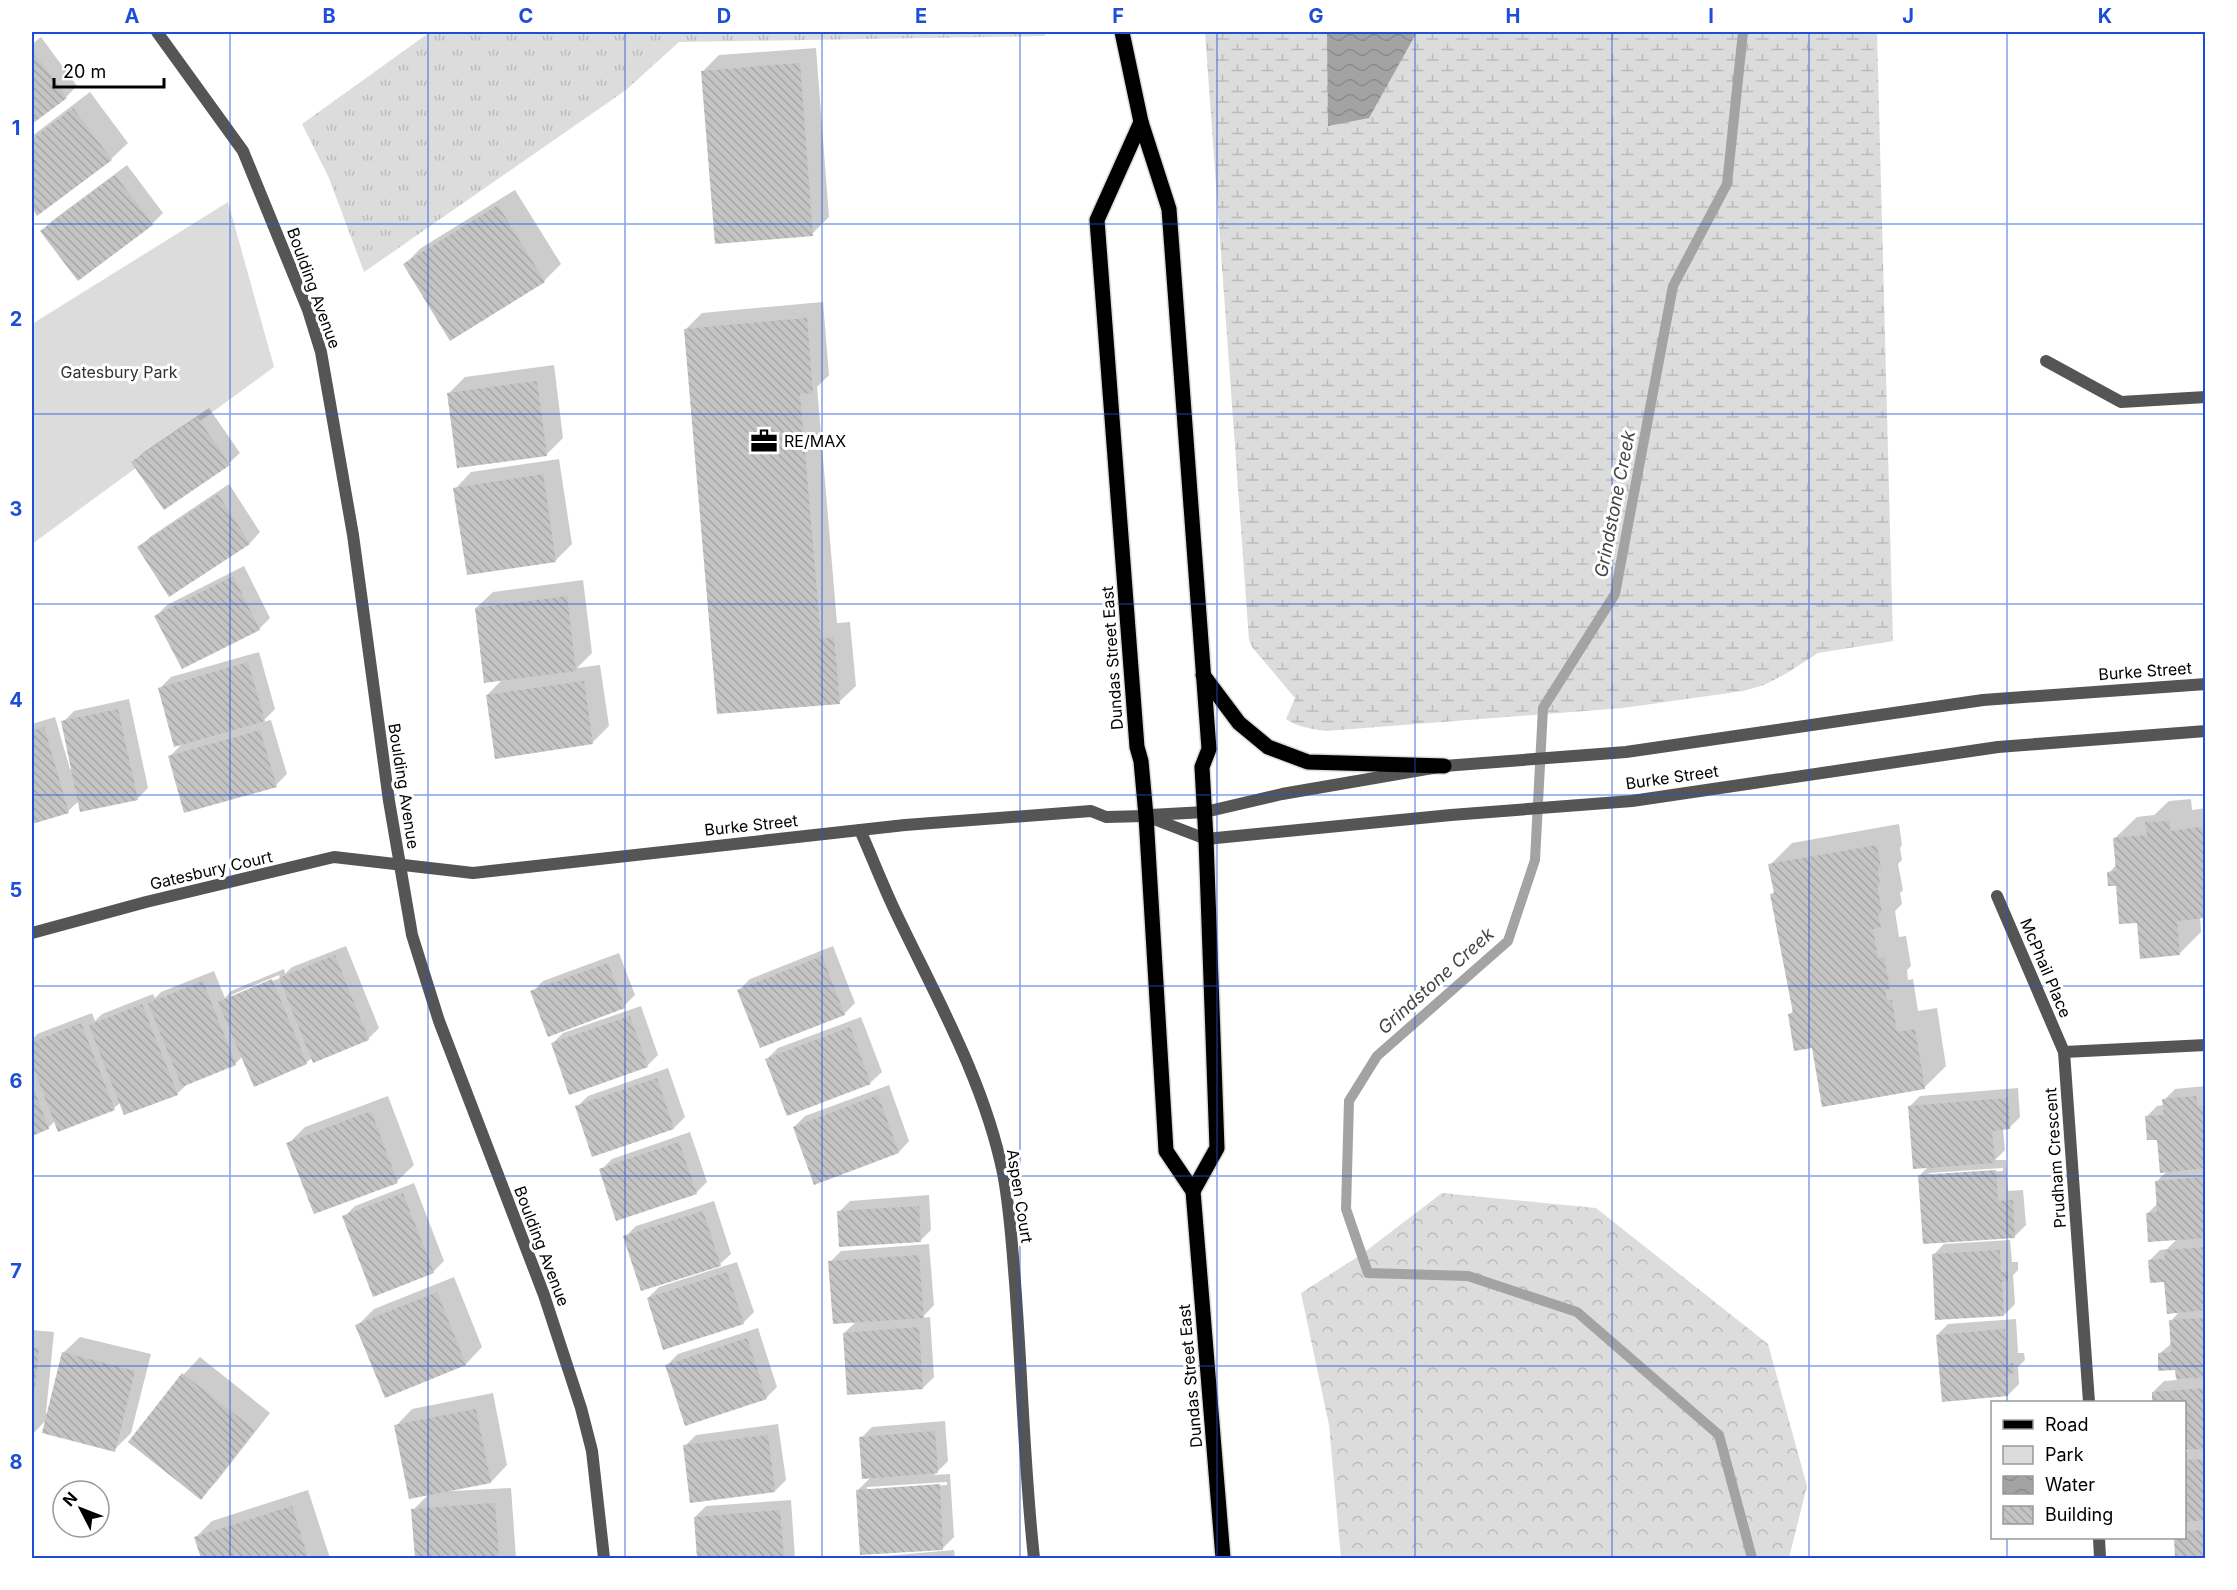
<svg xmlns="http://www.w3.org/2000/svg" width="2237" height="1590" font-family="Inter,sans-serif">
  <defs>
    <pattern id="grass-tufts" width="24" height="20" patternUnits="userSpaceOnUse" patternTransform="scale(1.5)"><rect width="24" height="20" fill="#dcdcdc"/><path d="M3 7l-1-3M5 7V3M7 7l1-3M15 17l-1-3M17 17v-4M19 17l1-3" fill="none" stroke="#bbb"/></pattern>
    <pattern id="forest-crowns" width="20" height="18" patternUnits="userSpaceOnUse" patternTransform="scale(1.5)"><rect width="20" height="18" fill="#dcdcdc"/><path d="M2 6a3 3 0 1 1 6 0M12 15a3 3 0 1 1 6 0" fill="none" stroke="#bbb"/></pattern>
    <pattern id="wetland-marsh" width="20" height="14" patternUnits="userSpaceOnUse" patternTransform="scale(1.5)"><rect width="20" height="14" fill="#dcdcdc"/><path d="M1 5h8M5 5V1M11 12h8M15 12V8" fill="none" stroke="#bbb"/></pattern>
    <pattern id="water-waves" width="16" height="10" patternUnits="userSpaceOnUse" patternTransform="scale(1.5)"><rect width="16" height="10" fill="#a3a3a3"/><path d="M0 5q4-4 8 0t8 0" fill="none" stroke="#8b8b8b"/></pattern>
    <pattern id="building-back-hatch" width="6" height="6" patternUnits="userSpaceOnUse" patternTransform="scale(1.5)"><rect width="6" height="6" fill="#c4c4c4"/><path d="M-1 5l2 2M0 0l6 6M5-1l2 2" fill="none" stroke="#a7a7a7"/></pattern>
  </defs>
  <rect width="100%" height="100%" fill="#fff"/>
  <!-- grass -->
  <polygon fill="url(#grass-tufts)" points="430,32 1045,32 1045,36 679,42 626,90 364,272 329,178 302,124"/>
  <!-- forest -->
  <polygon fill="url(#forest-crowns)" points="1442,1193 1596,1208 1768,1344 1807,1486 1789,1558 1341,1558 1329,1425 1301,1293 1362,1254"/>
  <!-- wetland -->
  <path fill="url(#wetland-marsh)" d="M1205,32h672l16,609 -75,12 -31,20 -23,12 -21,6 -120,17 -297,23c-14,-2 -29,-4 -40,-12l9,-21 -43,-51 -3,-7z"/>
  <!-- green -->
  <polygon fill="#dcdcdc" points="228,202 274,367 32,544 32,324"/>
  <!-- water -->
  <polygon fill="url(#water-waves)" points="1327,32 1417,32 1369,118 1328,126"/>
  <!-- shadow -->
  <g fill="#0003" fill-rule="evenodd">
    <polygon points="41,37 77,86 66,97 32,122 32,44"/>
    <polygon points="816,48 829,217 812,234 702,72 719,55"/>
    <polygon points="90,92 128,143 111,159 38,214 32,205 32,136"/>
    <polygon points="127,165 163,213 152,224 42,231 53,220"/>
    <polygon points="515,190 561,264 544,281 405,264 421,248"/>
    <polygon points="823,302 829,375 817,387 837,623 850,622 856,686 839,702 685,330 702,313"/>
    <polygon points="554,365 563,438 546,455 448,394 465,377"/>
    <polygon points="209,408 240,453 229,463 133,463 144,452"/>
    <polygon points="559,459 572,544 556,560 468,574 455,489 471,472"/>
    <polygon points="229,484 260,532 250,543 170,595 139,548 150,537"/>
    <polygon points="244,566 270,618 259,629 156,616 167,605"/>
    <polygon points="583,580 592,653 577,668 600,665 609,726 592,743 487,695 504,678 476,608 493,592"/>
    <polygon points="259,652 275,709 262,722 271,720 287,774 276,785 170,756 183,743 160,688 171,677"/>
    <polygon points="129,699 148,788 137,799 79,801 68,811 32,822 32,724 55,717 70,769 72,769 63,722 74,711"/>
    <polygon points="2191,799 2192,810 2206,808 2206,927 2205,917 2200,917 2201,932 2179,954 2138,921 2118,884 2109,873 2117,864 2115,838 2137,817 2154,815 2169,801"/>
    <polygon points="1899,824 1902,845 1900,848 1902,860 1898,864 1903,890 1900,893 1902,904 1895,911 1899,937 1906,936 1911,966 1907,970 1908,980 1913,979 1918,1011 1937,1008 1946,1066 1924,1088 1813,1046 1789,1015 1794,1010 1772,895 1775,891 1770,865 1792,843"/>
    <path d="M346,946l33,82 -11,11 -55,18 -7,6 -63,-7 -7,7 -48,20 -10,10 -53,20 -4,-11 -7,6 -59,13 -7,7 -16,7v-95l5,-6 55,-21 3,8 7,-7 51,-20 2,4 6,-6 53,-21 11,27 6,-7 53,-22 1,5 7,-7zM279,975l1,3 -49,20v-3z"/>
    <polygon points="833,946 855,1003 844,1014 739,990 750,979"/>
    <polygon points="619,953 635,995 624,1006 532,992 543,981"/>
    <polygon points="641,1006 658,1055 647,1066 552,1044 563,1033"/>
    <polygon points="861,1017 882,1072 871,1082 788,1114 767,1059 778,1048"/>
    <polygon points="668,1068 685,1117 674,1128 577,1107 588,1096"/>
    <polygon points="889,1085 909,1141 899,1152 794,1127 805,1116"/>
    <polygon points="2206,1086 2206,1558 2177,1558 2176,1538 2184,1538 2184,1524 2188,1520 2184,1517 2184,1454 2190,1449 2184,1402 2154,1402 2153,1392 2164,1381 2177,1380 2176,1369 2159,1354 2172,1343 2171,1321 2180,1311 2165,1281 2149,1261 2160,1250 2167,1249 2178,1238 2148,1213 2158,1203 2157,1181 2168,1170 2158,1138 2146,1117 2157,1106 2164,1105 2164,1100 2175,1089"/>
    <path d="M2018,1088l2,29 -11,11h-6l2,22 -10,10h11l2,31 15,-1 3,35 -11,11 -95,-61 9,-9 -20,-59 11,-11zM2003,1168v3l-74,5v-3z"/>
    <polygon points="388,1096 414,1165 397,1181 288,1144 305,1127"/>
    <polygon points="690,1132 707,1182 696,1193 601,1170 612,1159"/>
    <polygon points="414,1183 444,1261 433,1272 374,1295 344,1217 355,1206"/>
    <polygon points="929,1195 931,1230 920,1241 839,1212 850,1201"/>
    <polygon points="714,1201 731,1254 720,1264 625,1237 636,1226"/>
    <polygon points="2010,1240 2012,1262 2018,1262 2018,1270 2013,1275 2015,1304 2004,1315 1933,1255 1944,1244"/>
    <polygon points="929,1244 934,1305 922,1318 930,1317 934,1377 923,1388 844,1333 857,1321 830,1262 841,1251"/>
    <polygon points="737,1262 754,1312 743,1323 648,1298 659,1287"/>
    <polygon points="454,1277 482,1347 466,1364 386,1396 357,1326 374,1309"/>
    <polygon points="2016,1319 2018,1353 2024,1353 2025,1360 2018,1367 2019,1384 2008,1395 1937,1335 1948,1324"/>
    <polygon points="758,1328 777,1387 766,1398 667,1365 678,1354"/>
    <polygon points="32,1330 54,1332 46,1413 48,1413 63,1353 80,1337 151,1354 131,1433 114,1450 47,1419 32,1435"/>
    <polygon points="200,1357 270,1413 217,1481 201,1498 130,1442 184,1374"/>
    <polygon points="493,1393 507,1465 491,1482 451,1489 451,1491 511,1488 516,1558 416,1558 413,1510 429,1494 396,1426 412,1409"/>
    <path d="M945,1421l3,40 -14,14 16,-1 4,63 -11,11 -85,-58 13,-13 -10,-39 11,-11zM947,1482v3l-80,5v-3z"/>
    <polygon points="778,1424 786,1480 775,1491 685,1446 696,1435"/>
    <polygon points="308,1490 330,1558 203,1558 196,1537 212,1521"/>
    <polygon points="791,1500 795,1558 698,1558 695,1517 706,1506"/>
    <polygon points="954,1550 955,1558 872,1558 874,1557"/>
  </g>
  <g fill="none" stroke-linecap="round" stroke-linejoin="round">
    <!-- stream -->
    <polyline stroke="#a3a3a3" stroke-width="10" points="1743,32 1727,184 1673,286 1615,594 1543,708 1535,860 1508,941 1377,1056 1349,1101 1346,1209 1368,1273 1468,1276 1577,1312 1719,1435 1752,1558"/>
  </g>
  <!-- building -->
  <g fill="url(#building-back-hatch)">
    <polygon points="32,50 67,98 32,124"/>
    <polygon points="800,63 813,236 715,244 701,71"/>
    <polygon points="73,108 112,160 37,216 32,208 32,139"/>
    <polygon points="115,175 153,225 78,281 40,231"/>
    <polygon points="498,205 545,282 450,341 403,264"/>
    <polygon points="807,318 813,393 800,394 821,639 834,637 840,704 717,714 684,329"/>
    <polygon points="537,381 547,456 457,468 447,393"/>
    <polygon points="197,417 230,465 164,510 131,462"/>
    <polygon points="543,474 556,562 467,575 453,488"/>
    <polygon points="218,494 250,544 169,597 137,547"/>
    <polygon points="233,576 260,630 182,669 154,616"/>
    <polygon points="567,596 576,671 484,683 475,608"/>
    <polygon points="248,662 265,721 174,747 158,688"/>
    <polygon points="584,681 593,744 495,759 486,695"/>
    <polygon points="118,709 138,800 80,812 61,721"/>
    <polygon points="44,727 69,813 32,824 32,731"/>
    <polygon points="260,730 277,787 184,813 168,756"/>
    <polygon points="2170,821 2170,831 2206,826 2206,925 2204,925 2203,918 2177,921 2180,955 2140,959 2137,923 2119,924 2116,886 2108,886 2107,872 2116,871 2113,838 2147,835 2145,822"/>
    <polygon points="1877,845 1881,868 1878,869 1880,884 1877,885 1882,913 1878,914 1881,927 1873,929 1878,958 1884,957 1890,989 1885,990 1887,1001 1892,1000 1897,1032 1915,1029 1925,1089 1822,1107 1812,1048 1794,1051 1788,1014 1793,1013 1770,894 1774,893 1768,864"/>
    <polygon points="335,955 369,1040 313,1063 279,978"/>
    <polygon points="822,956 845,1015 760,1048 737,990"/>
    <polygon points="608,963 625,1008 548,1037 530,991"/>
    <polygon points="272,979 307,1064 254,1087 218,1002"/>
    <polygon points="203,981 236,1065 182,1087 148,1003"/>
    <polygon points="142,1004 178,1095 124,1115 89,1025"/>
    <polygon points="630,1016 648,1067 569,1095 551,1043"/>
    <polygon points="81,1023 115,1110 58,1132 32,1064 32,1042"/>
    <polygon points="850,1027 871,1084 787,1116 765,1059"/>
    <polygon points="657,1078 674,1129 592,1157 575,1106"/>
    <polygon points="32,1084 49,1129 32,1136"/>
    <polygon points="878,1095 899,1153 814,1185 793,1127"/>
    <polygon points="2196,1096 2198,1106 2206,1106 2206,1168 2160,1173 2157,1140 2147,1140 2145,1116 2164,1115 2162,1099"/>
    <polygon points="2008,1098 2010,1129 1992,1131 1995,1163 1913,1169 1908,1106"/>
    <polygon points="371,1111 398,1183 314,1214 286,1143"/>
    <polygon points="679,1142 697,1194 616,1221 599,1169"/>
    <polygon points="1996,1170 1998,1201 2013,1200 2015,1238 1923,1244 1918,1175"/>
    <polygon points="2206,1177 2206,1238 2148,1242 2146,1213 2157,1212 2155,1181"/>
    <polygon points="403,1193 434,1273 373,1297 342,1216"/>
    <polygon points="919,1206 921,1242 839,1247 837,1211"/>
    <polygon points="703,1211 721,1266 641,1291 623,1236"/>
    <polygon points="2206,1247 2206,1310 2167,1314 2164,1282 2150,1283 2148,1260 2165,1259 2164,1250"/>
    <polygon points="2000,1250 2001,1272 2008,1272 2008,1282 2002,1282 2004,1316 1935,1320 1932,1254"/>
    <polygon points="919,1255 924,1318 833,1324 828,1261"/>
    <polygon points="727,1272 744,1324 663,1350 647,1298"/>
    <polygon points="437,1292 466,1365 385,1398 355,1325"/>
    <polygon points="2206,1318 2206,1377 2176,1379 2175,1370 2158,1371 2158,1353 2171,1352 2169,1320"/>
    <polygon points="919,1327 923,1389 847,1395 843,1333"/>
    <polygon points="2005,1329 2008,1364 2013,1363 2014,1373 2007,1374 2008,1396 1942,1402 1936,1335"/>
    <polygon points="747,1338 767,1399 685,1426 665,1365"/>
    <polygon points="32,1348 39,1348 33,1404 32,1404"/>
    <polygon points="62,1352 135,1371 115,1452 42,1433"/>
    <polygon points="182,1373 255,1430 201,1500 128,1442"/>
    <polygon points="2206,1388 2206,1449 2184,1450 2184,1402 2152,1402 2152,1392"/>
    <polygon points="476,1409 491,1483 409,1499 394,1425"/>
    <polygon points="935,1431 938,1473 862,1479 859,1437"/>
    <polygon points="768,1435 775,1492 690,1503 683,1445"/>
    <polygon points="2206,1459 2206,1520 2184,1522 2184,1460"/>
    <polygon points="940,1484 943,1550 860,1555 856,1490"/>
    <polygon points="495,1503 499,1558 415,1558 411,1509"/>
    <polygon points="292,1506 308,1558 201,1558 194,1537"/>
    <polygon points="780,1510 784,1558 697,1558 694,1517"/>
    <polygon points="2206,1530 2206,1558 2175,1558 2174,1538 2184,1538 2184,1531"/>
  </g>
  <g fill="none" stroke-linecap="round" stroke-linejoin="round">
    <defs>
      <g id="primary">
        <polyline points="1122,32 1141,122 1169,209 1209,749 1202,767 1206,839 1217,1148 1193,1191"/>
        <polyline points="1141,122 1097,220 1137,747 1141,761 1146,816 1166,1151 1193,1191 1223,1558"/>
        <polyline points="1203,675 1239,723 1268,747 1308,762 1444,766"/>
      </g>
    </defs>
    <!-- primary casing -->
    <use href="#primary" stroke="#dbdbdb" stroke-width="18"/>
    <!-- minor -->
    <g stroke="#555" stroke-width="12">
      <polyline points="157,32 243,151 308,310 321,352 353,535 389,801 412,935 439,1021 544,1295 581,1408 592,1451 604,1558"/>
      <polyline points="2046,361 2121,402 2206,397"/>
      <path d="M860,830c12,27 23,56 36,83 40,84 88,168 107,260 7,36 9,73 12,109 7,92 9,185 19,276"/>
      <polyline points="1997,896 2064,1052 2089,1402"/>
      <polyline points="32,933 146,902 334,857 473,873 905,825 1091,811 1106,817 1146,816"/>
      <polyline points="2064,1052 2206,1045"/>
      <polyline points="2099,1538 2100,1558"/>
    </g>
    <!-- tertiary -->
    <g stroke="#555" stroke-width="12">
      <polyline points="1150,815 1205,812 1282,794 1444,766 1626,752 1983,700 2206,684"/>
      <polyline points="1146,816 1206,839 1451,815 1632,801 1998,747 2206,731"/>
    </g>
    <!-- primary -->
    <use href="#primary" stroke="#000" stroke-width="15"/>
  </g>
  <!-- grid -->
  <path fill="none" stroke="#1d4ed8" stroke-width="1.5" stroke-opacity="0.55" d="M230,32v1526M428,32v1526M625,32v1526M822,32v1526M1020,32v1526M1217,32v1526M1415,32v1526M1612,32v1526M1809,32v1526M2007,32v1370M32,224h2174M32,414h2174M32,604h2174M32,795h2174M32,986h2174M32,1176h2174M32,1366h2174M2007,1538v20"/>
  <!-- icons -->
  <defs>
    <symbol id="office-bare" viewBox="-9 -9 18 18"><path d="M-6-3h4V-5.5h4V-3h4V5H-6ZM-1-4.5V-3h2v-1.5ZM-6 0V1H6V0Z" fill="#000" stroke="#fff" stroke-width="2.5" paint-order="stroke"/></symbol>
  </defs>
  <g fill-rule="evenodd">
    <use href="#office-bare" x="745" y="422" width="38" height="38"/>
  </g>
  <g text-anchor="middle" stroke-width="6" stroke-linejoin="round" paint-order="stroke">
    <!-- street labels -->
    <g font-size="16" fill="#000" stroke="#fff">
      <text transform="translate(314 288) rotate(70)" y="6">Boulding Avenue</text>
      <text transform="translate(1112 658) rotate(-94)" y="6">Dundas Street East</text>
      <text transform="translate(2145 671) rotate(-4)" y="6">Burke Street</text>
      <text transform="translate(1672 777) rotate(-8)" y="6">Burke Street</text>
      <text transform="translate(404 786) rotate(81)" y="6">Boulding Avenue</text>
      <text transform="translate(751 825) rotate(-6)" y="6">Burke Street</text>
      <text transform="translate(211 870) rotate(-13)" y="6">Gatesbury Court</text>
      <text transform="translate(2046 968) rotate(67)" y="6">McPhail Place</text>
      <text transform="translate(2055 1158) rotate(-94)" y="6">Prudham Crescent</text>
      <text transform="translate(1020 1196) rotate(81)" y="6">Aspen Court</text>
      <text transform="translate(542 1246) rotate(69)" y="6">Boulding Avenue</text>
      <text transform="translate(1190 1376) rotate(-95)" y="6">Dundas Street East</text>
    </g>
    <!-- park labels -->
    <g font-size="16" fill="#333" stroke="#fff">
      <text x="119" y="378">Gatesbury Park</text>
    </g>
    <!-- poi labels -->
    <g font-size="16" fill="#000" stroke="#fff" text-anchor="start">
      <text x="784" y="447">RE/MAX</text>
    </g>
    <!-- water labels -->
    <g font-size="18" font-style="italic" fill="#444" stroke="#fff">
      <text transform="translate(1615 504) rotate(-79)" y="6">Grindstone Creek</text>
      <text transform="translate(1436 981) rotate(-42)" y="6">Grindstone Creek</text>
    </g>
  </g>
  <!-- border -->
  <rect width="2237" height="1590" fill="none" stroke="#ffffff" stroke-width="66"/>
  <!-- legend -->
  <rect x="1991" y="1401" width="195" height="138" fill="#ffffff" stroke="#999999" stroke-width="1.5"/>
  <rect x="2003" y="1420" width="30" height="9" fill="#000000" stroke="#999999" stroke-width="1.5"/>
  <text x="2045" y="1431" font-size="18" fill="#000000">Road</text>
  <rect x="2003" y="1446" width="30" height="18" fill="#dcdcdc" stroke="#999999" stroke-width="1.5"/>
  <text x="2045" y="1461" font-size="18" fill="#000000">Park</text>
  <rect x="2003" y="1476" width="30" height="18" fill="url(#water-waves)" stroke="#999999" stroke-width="1.5"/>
  <text x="2045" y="1491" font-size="18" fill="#000000">Water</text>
  <rect x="2003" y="1506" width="30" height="18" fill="url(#building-back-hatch)" stroke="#999999" stroke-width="1.5"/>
  <text x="2045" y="1521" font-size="18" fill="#000000">Building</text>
  <!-- north arrow -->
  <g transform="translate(81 1509) rotate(312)"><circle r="28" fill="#ffffff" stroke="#999999" stroke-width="1.5"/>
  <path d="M0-4.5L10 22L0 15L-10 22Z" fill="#000000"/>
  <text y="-9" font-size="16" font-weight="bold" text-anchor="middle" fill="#000000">N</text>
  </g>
  <!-- scale -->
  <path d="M54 78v9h110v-9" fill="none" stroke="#000000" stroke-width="3"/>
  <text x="63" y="78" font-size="18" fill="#000000" stroke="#ffffff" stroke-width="4.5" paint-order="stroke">20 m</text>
  <rect x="33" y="33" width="2171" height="1524" fill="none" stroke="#1d4ed8" stroke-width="2"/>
  <g font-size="20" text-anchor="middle" font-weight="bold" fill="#1d4ed8">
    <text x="132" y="23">A</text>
    <text x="329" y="23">B</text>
    <text x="526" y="23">C</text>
    <text x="724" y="23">D</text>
    <text x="921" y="23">E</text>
    <text x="1118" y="23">F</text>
    <text x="1316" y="23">G</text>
    <text x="1513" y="23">H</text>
    <text x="1711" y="23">I</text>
    <text x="1908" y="23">J</text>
    <text x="2105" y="23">K</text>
    <text x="16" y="135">1</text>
    <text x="16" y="326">2</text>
    <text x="16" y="516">3</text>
    <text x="16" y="707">4</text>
    <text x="16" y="897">5</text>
    <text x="16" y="1088">6</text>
    <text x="16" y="1278">7</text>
    <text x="16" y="1469">8</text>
  </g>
</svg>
